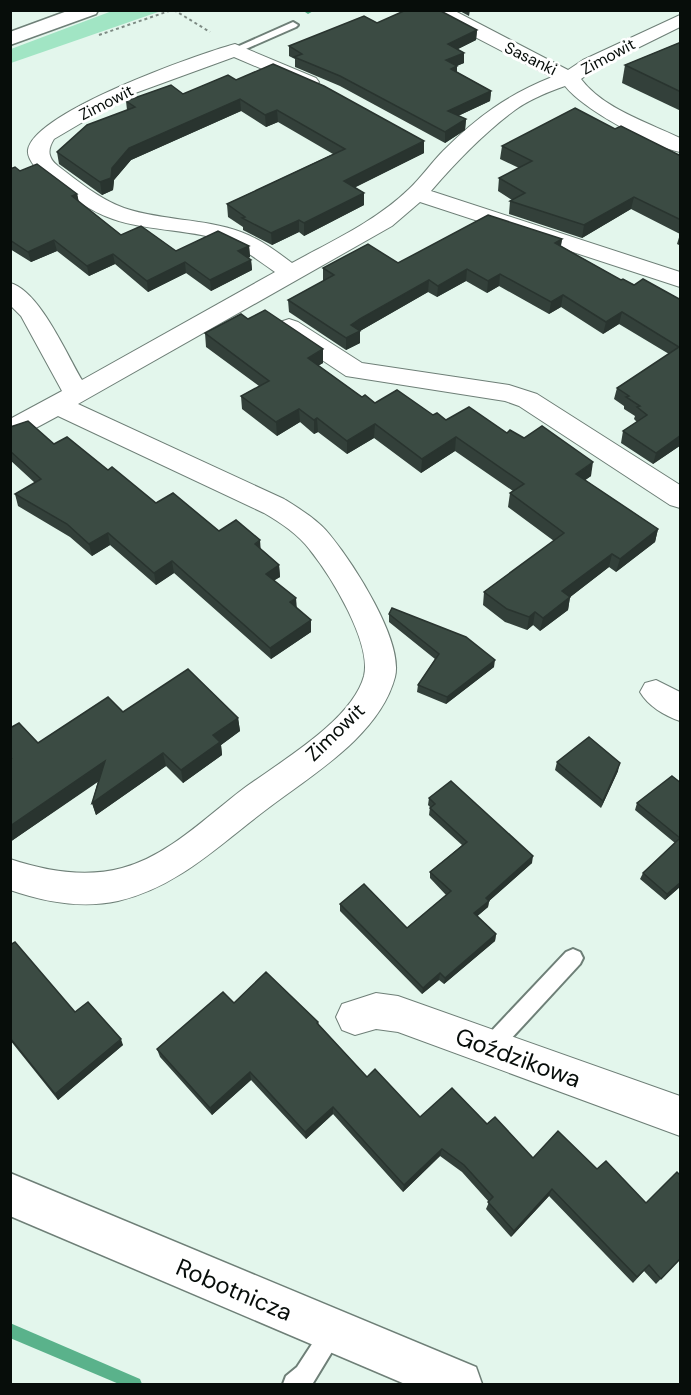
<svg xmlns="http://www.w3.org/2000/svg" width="691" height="1395" font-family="'DM Sans',sans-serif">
  <rect width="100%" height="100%" fill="#e3f6ec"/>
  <!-- green -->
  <polygon fill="#a1e5c4" points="112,11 161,11 11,63 11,49"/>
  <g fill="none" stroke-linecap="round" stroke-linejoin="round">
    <!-- stream -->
    <g fill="#5ab28b" fill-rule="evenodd">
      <polygon points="315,10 308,14 305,12 306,10"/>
      <polygon points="10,1323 140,1379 142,1384 119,1384 10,1338"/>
    </g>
    <defs>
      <g id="service">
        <polygon points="293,22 298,25 296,27 239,52 230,50"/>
        <polygon points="573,949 580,952 583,958 580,964 497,1054 490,1057 483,1054 480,1047 483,1040 566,952"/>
        <polygon points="333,1321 341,1324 344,1332 313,1383 283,1384 286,1376 297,1367 325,1324"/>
      </g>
      <g id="minor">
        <path d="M429,10h24l115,60 15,-10 97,-45v12l-83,41 -16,11c23,30 66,43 99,59v14c-29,-6 -96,-42 -115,-66 -17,6 -35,13 -50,24 -31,23 -59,52 -84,81l249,81v15l-260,-85 -28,24 -314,178 206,95c16,10 34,21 46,36 23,28 74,106 65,142 -15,57 -80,96 -124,129 -49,36 -92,81 -153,95 -37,8 -73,1 -108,-11v-31c36,12 75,19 112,9 46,-12 84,-51 121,-79 35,-26 109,-68 121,-113 8,-33 -33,-100 -54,-126 -12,-16 -29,-27 -46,-37l-206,-97 -39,21 -9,3v-21l52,-28 -41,-75 -11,-11v-22c29,7 57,72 72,97l193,-108c-16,-11 -32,-24 -50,-31 -39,-13 -82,-9 -120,-25 -18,-7 -80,-45 -77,-66 6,-38 170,-96 207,-106l81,34 3,4 -3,4h-14l-68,-29 -107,39 -73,43c-7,11 -6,19 4,27 20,15 41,33 66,42 38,13 79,10 117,24 19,7 35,19 51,31 40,-22 84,-42 117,-74 12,-11 22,-26 34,-38 34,-34 64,-56 109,-74l-121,-63z"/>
        <polygon points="289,319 298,322 362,363 509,385 537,394 680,485 680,508 670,505 519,406 505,401 346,376 280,332 277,327 280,322"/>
        <path d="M656,680l24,12v29c-15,-5 -32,-15 -40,-29l5,-9z"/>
        <polygon points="376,993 398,996 680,1096 680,1136 398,1032 376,1029 355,1035 342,1030 336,1017 342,1004"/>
      </g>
      <polygon id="tertiary" points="10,1173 476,1367 482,1384 405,1384 10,1216"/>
      <polygon id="secondary" points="70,10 98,10 96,14 10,45 10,32"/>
    </defs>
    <!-- service casing -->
    <use href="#service" stroke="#6e7f77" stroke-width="4"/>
    <!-- minor casing -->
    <use href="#minor" stroke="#6e7f77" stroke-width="2"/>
    <!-- tertiary casing -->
    <use href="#tertiary" stroke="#6e7f77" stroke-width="3"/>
    <!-- secondary casing -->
    <use href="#secondary" stroke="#6e7f77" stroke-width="3"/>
    <!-- path -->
    <g stroke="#7d8a83" stroke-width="2" stroke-dasharray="3 3" stroke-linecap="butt">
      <polyline points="174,10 210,32"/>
      <polyline points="99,35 172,10"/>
    </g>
    <!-- service -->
    <use href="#service" fill="#fff" fill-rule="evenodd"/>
    <!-- minor -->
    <use href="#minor" fill="#fff" fill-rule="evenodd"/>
    <!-- tertiary -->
    <use href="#tertiary" fill="#fff" fill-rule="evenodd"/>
    <!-- secondary -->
    <use href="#secondary" fill="#fff" fill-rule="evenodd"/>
  </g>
  <!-- wall -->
  <g fill="#33403a">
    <polygon points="458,10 470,10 469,16"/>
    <polygon points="377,23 477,30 476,40 458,49 464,63 457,66 457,72 491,91 490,101 458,116 466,119 465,130 445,143 340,86 295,67 295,59 289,56 289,46"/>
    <polygon points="681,42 681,111 622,83 625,65"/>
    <polygon points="236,80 424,153 355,187 364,205 304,236 299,232 272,245 243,230 243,227 228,217 227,204 333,154 278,122 266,127 241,111 131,160 114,180 113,190 102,195 59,164 57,152 127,110 126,101 183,94"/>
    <polygon points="615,129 681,156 681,246 677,244 680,234 631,209 582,238 509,214 510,201 512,200 498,191 499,178 519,168 500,159 502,146"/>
    <polygon points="10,169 20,171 77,194 79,202 121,235 176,251 249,246 250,257 248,258 251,260 252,270 211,291 186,273 148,292 115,264 89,276 57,251 31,262 10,249"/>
    <polygon points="562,239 561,246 621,280 681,300 681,445 653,464 621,443 623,431 637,422 634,419 635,416 624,409 624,406 614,399 617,388 669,354 619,324 603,334 561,307 549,314 499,286 487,293 466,281 437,297 428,292 360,331 360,343 346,350 289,312 288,300 324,281 323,280 323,268 398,263"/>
    <polygon points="248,319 323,363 318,366 362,397 375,403 433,415 446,420 507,433 591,476 585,480 658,529 655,542 616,572 609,567 570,597 568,610 540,631 533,625 527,630 505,622 483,605 484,592 554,541 508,507 510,493 513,491 455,451 421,473 374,438 347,454 318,432 314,434 300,422 277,436 242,409 241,396 259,386 206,347 205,333"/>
    <polygon points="10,427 54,444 108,470 156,503 261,549 279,565 280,577 274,580 296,608 311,620 311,632 271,659 174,573 156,585 110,545 92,556 70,537 18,506 15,494 35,483 10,460"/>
    <polygon points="389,614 494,667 446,704 417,692 418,685 435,659 389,622"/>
    <polygon points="123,712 238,718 240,731 221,745 222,755 183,783 166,766 96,815 92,803 98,781 10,842 10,728 38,743"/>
    <polygon points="557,762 618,771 601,808 555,770"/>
    <polygon points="681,783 681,886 665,900 640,879 643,873 675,843 635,810 637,803"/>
    <polygon points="429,798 532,863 489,901 488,907 477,916 496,934 495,941 444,984 439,980 422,994 340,911 340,904 407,928 446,895 430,878 430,872 462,845 429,815 430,807 428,805"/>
    <polygon points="10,945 75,1012 123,1045 58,1100 10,1040"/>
    <polygon points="234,1003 318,1022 319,1025 367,1077 420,1117 487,1124 533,1158 681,1258 656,1284 644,1271 633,1283 549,1196 511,1237 486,1209 489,1202 462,1172 440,1156 403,1192 333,1114 306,1139 251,1080 212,1115 160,1057 157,1049"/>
  </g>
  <!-- shaded-wall -->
  <g fill="#29342f">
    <polygon points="477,30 476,40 448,54 448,44"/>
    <polygon points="464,53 464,63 445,70 446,60"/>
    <polygon points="457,66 457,76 451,69"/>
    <polygon points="491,91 490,101 447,121 448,111"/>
    <polygon points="240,99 241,111 131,160 114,180 113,190 102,195 100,182 129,148"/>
    <polygon points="277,110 278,122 266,127 265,115"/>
    <polygon points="466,119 465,130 445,143 445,132"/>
    <polygon points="424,141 424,153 344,193 344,181"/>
    <polygon points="364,193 364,205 304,236 304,223"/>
    <polygon points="77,194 79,204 72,196"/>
    <polygon points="634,197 631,209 582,238 584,225"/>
    <polygon points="299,220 299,232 272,245 271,233"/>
    <polygon points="562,239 560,250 555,243"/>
    <polygon points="54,240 57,251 31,262 28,252"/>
    <polygon points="249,246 250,257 239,262 238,251"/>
    <polygon points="113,254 115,264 89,276 87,266"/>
    <polygon points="251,260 252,270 211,291 210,280"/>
    <polygon points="185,262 186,273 148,292 147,281"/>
    <polygon points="467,269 466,281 437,297 438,286"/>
    <polygon points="500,274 499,286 487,293 488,281"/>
    <polygon points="429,280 428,292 360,331 360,343 346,350 346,338 351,325 360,319"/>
    <polygon points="563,295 561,307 549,314 551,302"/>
    <polygon points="622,312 619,324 603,334 606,322"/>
    <polygon points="323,349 323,363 308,371 308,358"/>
    <polygon points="299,409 300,422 277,436 276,422"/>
    <polygon points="317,418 318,432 314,434 314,420"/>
    <polygon points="375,424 374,438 347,454 347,441"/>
    <polygon points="681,435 681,445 653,464 656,453"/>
    <polygon points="456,437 455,451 421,473 422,459"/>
    <polygon points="593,462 591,476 574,488 576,474"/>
    <polygon points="658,529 655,542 616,572 620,559"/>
    <polygon points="108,533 110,545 92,556 89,544"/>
    <polygon points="260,540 261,553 255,544"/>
    <polygon points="612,554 609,567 560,605 562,591"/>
    <polygon points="172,561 174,573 156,585 154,573"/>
    <polygon points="279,565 280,577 267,585 266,574"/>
    <polygon points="570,597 568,610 540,631 543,618"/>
    <polygon points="296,598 297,610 290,602"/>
    <polygon points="535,612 533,625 527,630 529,617"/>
    <polygon points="311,620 311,632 271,659 270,648"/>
    <polygon points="495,660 494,667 446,704 447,697"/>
    <polygon points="238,718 240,731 221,745 222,755 183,783 181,770 213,735"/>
    <polygon points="163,753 166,766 96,815 92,803"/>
    <polygon points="105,761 108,775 10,842 10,826"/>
    <polygon points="620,763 618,771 601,808 603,801"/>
    <polygon points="533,856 532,863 489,901 488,907 473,920 474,913 486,898"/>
    <polygon points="681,882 681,886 665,900 667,894"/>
    <polygon points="496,934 495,941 444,984 445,978"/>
    <polygon points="440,973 439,980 422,994 423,988"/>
    <polygon points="121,1039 123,1045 58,1100 55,1094"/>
    <polygon points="250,1072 251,1080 212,1115 210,1108"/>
    <polygon points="333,1107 333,1114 306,1139 305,1132"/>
    <polygon points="442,1149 440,1156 403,1192 404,1185"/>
    <polygon points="552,1189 549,1196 511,1237 514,1231"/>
  </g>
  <!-- building -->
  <g fill="#3b4b43" stroke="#29342f" stroke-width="1.5">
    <polygon points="406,10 439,10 477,30 448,44 464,53 446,60 457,66 451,69 491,91 448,111 466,119 445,132 340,76 294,57 302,54 289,46 364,16 377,23"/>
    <polygon points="681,42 681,92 625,65"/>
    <polygon points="273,64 324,86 424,141 344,181 364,193 304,223 299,220 271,233 242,218 245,217 227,204 345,149 277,110 265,115 240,99 129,148 112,168 111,178 100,182 57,152 87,125 135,107 126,101 171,85 183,94 228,75 236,80"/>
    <polygon points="575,108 615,129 621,126 681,156 681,220 634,197 584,225 510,201 525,193 499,178 532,161 502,146"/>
    <polygon points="37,164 77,194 72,196 121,235 141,226 176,251 218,231 249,246 238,251 251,260 210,280 185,262 147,281 113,254 87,266 54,240 28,252 10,240 10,169 15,167 20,171"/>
    <polygon points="488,215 562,239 555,243 621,280 623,279 634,285 643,279 681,300 681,435 656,453 623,431 647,415 637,407 640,406 626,397 629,396 617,388 679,347 622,312 606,322 563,295 551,302 500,274 488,281 467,269 438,286 429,280 360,319 351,325 360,331 346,338 288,300 334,275 323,268 368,244 398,263"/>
    <polygon points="265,310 323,349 308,358 362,397 365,395 375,403 397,390 433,415 437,413 446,420 469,407 507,433 510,430 524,438 542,426 593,462 576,474 658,529 620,559 612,554 562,591 570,597 543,618 535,612 529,617 507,609 484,592 564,533 510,493 524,484 456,437 422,459 375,424 347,441 317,418 314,420 299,409 276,422 241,396 269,381 205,333 241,314 248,319"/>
    <polygon points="28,421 54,444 67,437 108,470 112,467 156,503 173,493 219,531 236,520 260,540 255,544 279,565 266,574 296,598 290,602 311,620 270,648 172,561 154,573 108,533 89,544 67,524 15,494 41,479 10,451 10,427"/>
    <polygon points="392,608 466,637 495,660 447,697 418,685 439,654 389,614"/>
    <polygon points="188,669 238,718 213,735 220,742 181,770 163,753 92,803 105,761 10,826 10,758 11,758 10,757 10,728 19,723 38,743 108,697 123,712"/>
    <polygon points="589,737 620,763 603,801 557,762"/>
    <polygon points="672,776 681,783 681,882 667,894 643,873 680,838 637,803"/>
    <polygon points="451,781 533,856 486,898 489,901 474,913 496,934 445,978 440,973 423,988 340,904 364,884 407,928 451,891 430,872 467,842 430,808 435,804 429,798"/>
    <polygon points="15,942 75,1012 88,1002 121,1039 55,1094 10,1038 10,945"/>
    <polygon points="266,972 318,1022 317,1023 367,1077 375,1069 420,1117 452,1088 487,1124 495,1117 533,1158 558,1131 597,1169 606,1161 646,1203 677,1172 681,1176 681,1258 661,1279 649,1265 637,1277 552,1189 514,1231 488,1202 493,1197 464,1165 442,1149 404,1185 333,1107 305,1132 250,1072 210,1108 157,1049 223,992 234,1003"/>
  </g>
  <g text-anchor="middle" stroke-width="6" stroke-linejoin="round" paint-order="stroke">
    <!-- far-street labels -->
    <g font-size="16" fill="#070d0a" stroke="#fff">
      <text transform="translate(608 56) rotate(-28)" y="6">Zimowit</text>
      <text transform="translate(531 58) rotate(26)" y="6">Sasanki</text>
      <text transform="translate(106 102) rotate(-27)" y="6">Zimowit</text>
    </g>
    <!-- street labels -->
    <g font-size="20" fill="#070d0a" stroke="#fff">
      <text transform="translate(335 732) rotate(-44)" y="7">Zimowit</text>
    </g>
    <!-- near-street labels -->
    <g font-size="24" fill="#070d0a" stroke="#fff">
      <text transform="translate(518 1058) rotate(20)" y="8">Goździkowa</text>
      <text transform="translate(234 1290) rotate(23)" y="8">Robotnicza</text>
    </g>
  </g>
  <!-- border -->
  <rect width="691" height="1395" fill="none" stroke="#070d0a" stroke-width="24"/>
</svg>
